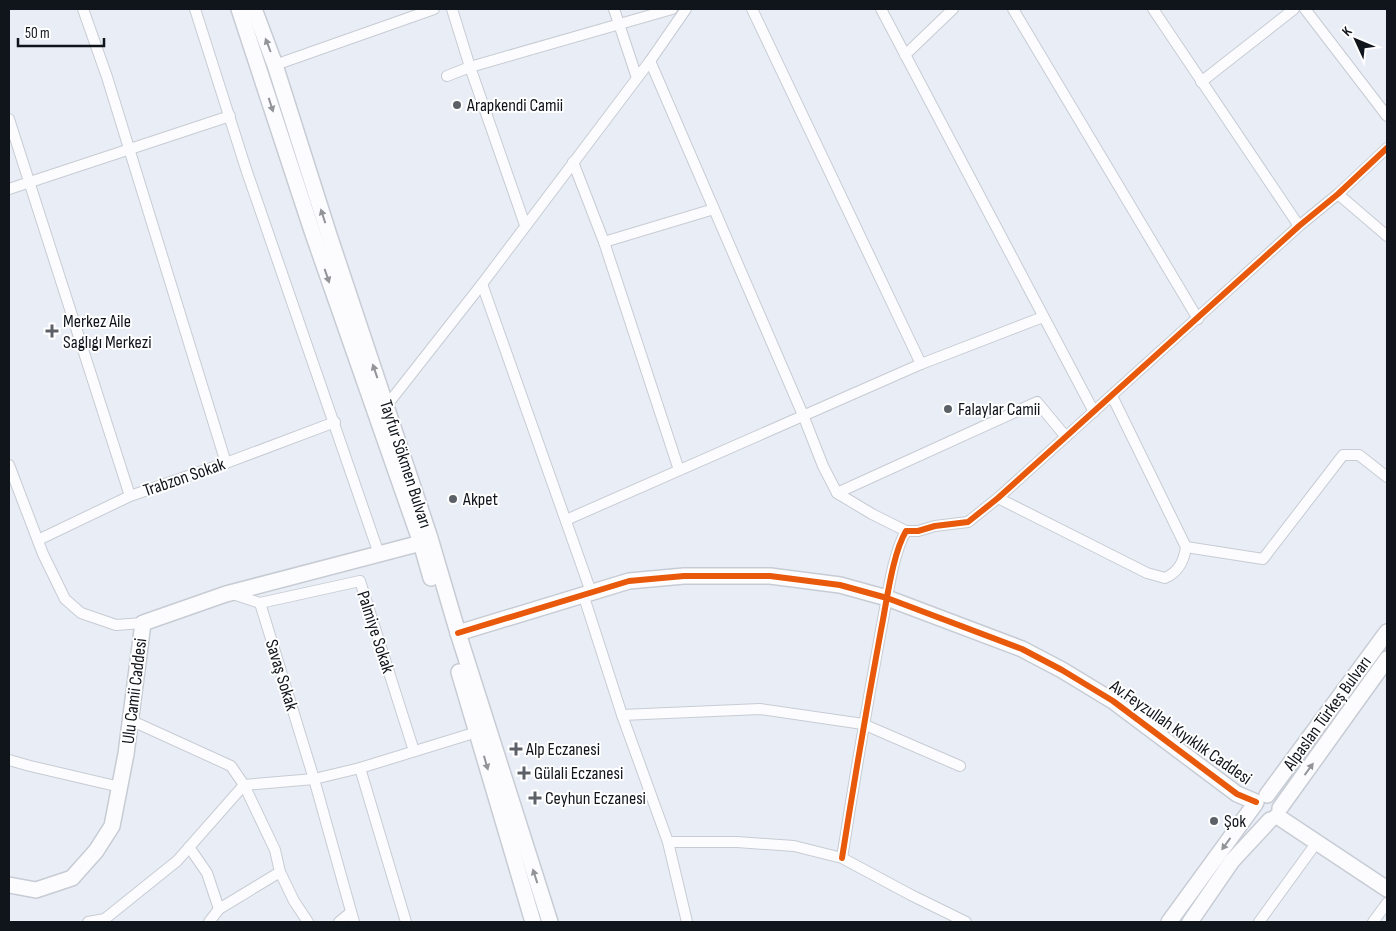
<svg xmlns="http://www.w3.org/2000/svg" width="1396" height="931" font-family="'Sofia Sans Condensed',sans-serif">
  <rect width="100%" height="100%" fill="#e9eef6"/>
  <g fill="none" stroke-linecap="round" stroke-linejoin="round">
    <defs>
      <g id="street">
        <polyline points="83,9 107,77 226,463"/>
        <polyline points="195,9 246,169 379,554"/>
        <polyline points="452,9 470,67 525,225"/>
        <polyline points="614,9 637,78"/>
        <polyline points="752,9 921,364"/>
        <polyline points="881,9 1094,412"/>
        <polyline points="1013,9 1198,319"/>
        <polyline points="1153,9 1299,226"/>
        <polyline points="1305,9 1387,116"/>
        <polyline points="905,55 953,9"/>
        <polyline points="650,61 803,415 823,466 837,493 872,514 906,531"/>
        <polyline points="275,65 434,9"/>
        <polyline points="447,76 470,67 672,9"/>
        <polyline points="1201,82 1294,9"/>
        <polyline points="9,119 130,496"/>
        <polyline points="573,162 604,242 679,470"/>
        <polyline points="9,189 230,116"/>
        <polyline points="1338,194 1387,236"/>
        <polyline points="604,242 714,209"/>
        <polyline points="482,284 591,592"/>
        <polyline points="382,408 387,405 482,284 650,61 686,9"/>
        <polyline points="9,465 43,554 65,599 81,613 116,625 143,623"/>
        <polyline points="837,493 1037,402 1066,437"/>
        <path d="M998,498l149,75 18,5c14,-6 19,-17 21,-31l-74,-151"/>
        <polyline points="566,520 921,364 1043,317"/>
        <polyline points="38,540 130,496 226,463 335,422"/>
        <polyline points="1186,547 1263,559 1343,455 1359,455 1387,477"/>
        <polyline points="230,593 260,603 314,779 354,922"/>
        <polyline points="583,594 622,715 668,842 687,922"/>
        <polyline points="260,603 360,581 414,751"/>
        <polyline points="622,715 760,709 863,724 960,766"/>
        <polyline points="130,720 231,766 244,785 275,850 280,872 294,901 308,922"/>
        <polyline points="9,760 30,766 120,787"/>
        <polyline points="360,768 406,922"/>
        <polyline points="668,842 737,842 794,846 842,858 911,895 966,922"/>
        <polyline points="189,847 207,873 219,909"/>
        <path d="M842,858c12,-76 25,-152 39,-228 6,-29 11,-75 25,-99h12l17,-5 33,-4 30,-24 301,-272 39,-32 49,-46"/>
        <polyline points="88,922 105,919"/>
        <polyline points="101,922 177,861 244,785 314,779 360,768 477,732"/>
        <polyline points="209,922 219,909 280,872"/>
        <polyline points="339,922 350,913"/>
        <polyline points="1259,922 1317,842"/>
        <polyline points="1373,922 1387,903"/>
      </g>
      <g id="secondary">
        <polyline points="239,9 312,231 421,543 431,578"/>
        <polyline points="254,9 275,65 329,235 430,538 458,633 550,922"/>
        <polyline points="458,633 629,581 684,576 770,576 840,585 887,598 1022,649 1062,670 1113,701 1237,794 1256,802"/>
        <polyline points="459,672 533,922"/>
        <polyline points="1267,795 1387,632"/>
        <polyline points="1280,808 1387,659"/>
        <polyline points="1277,816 1387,889"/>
        <polyline points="9,885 36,890 72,878 96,851 112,826 126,754 143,623 226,594 421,543"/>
        <polyline points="1169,922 1255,804"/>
        <polyline points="1190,922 1232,861 1270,820"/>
      </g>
    </defs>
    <!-- street casing -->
    <use href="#street" stroke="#c7ccd4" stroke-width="12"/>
    <!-- secondary casing -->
    <use href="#secondary" stroke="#c7ccd4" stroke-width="18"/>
    <!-- street -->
    <use href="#street" stroke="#fcfcfe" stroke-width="10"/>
    <!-- secondary -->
    <use href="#secondary" stroke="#fcfcfe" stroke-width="15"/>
    <defs>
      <g id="cycleway">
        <polyline points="458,633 629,581 684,576 770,576 840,585 887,598 1022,649 1062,670 1113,701 1237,794 1256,802"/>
        <path d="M842,858c12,-76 25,-152 39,-228 6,-29 11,-75 25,-99h12l17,-5 33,-4 30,-24 301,-272 39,-32 49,-46"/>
      </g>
    </defs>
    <!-- cycleway casing -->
    <use href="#cycleway" stroke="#fff" stroke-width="9"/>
    <!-- cycleway -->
    <use href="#cycleway" stroke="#e8590c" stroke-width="6"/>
  </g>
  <!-- one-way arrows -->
  <defs><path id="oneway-solid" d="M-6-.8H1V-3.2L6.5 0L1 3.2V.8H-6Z" transform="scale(1.25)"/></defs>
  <g fill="#929498">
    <use href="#oneway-solid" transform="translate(268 45) rotate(-111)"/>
    <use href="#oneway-solid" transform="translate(271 105) rotate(72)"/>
    <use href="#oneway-solid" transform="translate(323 216) rotate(-108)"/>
    <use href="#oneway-solid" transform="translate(327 276) rotate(71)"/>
    <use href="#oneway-solid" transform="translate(375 371) rotate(-109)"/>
    <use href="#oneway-solid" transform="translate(486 763) rotate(74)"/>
    <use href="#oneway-solid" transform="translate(1309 769) rotate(-54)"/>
    <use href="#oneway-solid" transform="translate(1226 844) rotate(126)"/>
    <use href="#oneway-solid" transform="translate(535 876) rotate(-108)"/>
  </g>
  <!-- markers -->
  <g fill="#5c6168" stroke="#fff" stroke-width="2">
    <circle cx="457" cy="105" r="5"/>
    <path d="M49.5 323.5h5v5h5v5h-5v5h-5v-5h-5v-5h5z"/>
    <circle cx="948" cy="409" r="5"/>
    <circle cx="453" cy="499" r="5"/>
    <path d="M513.5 741.5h5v5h5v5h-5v5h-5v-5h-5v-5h5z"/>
    <path d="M521.5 765.5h5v5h5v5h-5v5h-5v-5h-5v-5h5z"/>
    <path d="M532.5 790.5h5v5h5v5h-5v5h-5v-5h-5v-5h5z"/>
    <circle cx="1214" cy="821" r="5"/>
  </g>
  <g text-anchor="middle" stroke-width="4" stroke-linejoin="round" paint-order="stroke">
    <!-- poi labels -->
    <g font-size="18" fill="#10151c" stroke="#fff" text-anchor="start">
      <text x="467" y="111">Arapkendi Camii</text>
      <text x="63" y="327">Merkez Aile<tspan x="63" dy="21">Saglıgı Merkezi</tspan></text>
      <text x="958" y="415">Falaylar Camii</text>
      <text x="463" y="505">Akpet</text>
      <text x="526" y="755">Alp Eczanesi</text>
      <text x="534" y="779">Gülali Eczanesi</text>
      <text x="545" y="804">Ceyhun Eczanesi</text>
      <text x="1224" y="827">Şok</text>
    </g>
    <!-- street labels -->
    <g font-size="18" fill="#10151c" stroke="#fff">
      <text transform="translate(406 464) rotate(72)" y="6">Tayfur Sökmen Bulvarı</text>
      <text transform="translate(184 477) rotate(-19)" y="6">Trabzon Sokak</text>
      <text transform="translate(376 632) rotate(72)" y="6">Palmiye Sokak</text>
      <text transform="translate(282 675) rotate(73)" y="6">Savaş Sokak</text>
      <text transform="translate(134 691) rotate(-83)" y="6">Ulu Camii Caddesi</text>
      <text transform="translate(1327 713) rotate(-54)" y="6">Alpaslan Türkeş Bulvarı</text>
      <text transform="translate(1181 732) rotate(35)" y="6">Av.Feyzullah Kıyıklık Caddesi</text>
    </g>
  </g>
  <!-- border -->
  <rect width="1396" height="931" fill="none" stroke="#10151c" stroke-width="20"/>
  <!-- north arrow -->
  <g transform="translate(1356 40) rotate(314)" stroke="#ffffff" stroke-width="4" paint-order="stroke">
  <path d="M0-4L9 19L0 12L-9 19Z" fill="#10151c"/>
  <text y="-8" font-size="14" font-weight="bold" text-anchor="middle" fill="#10151c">K</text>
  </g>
  <!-- scale -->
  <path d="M18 38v8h86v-8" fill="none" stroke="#10151c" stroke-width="2.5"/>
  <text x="25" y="38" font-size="15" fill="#10151c" stroke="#ffffff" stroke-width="4" paint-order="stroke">50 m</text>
</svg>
